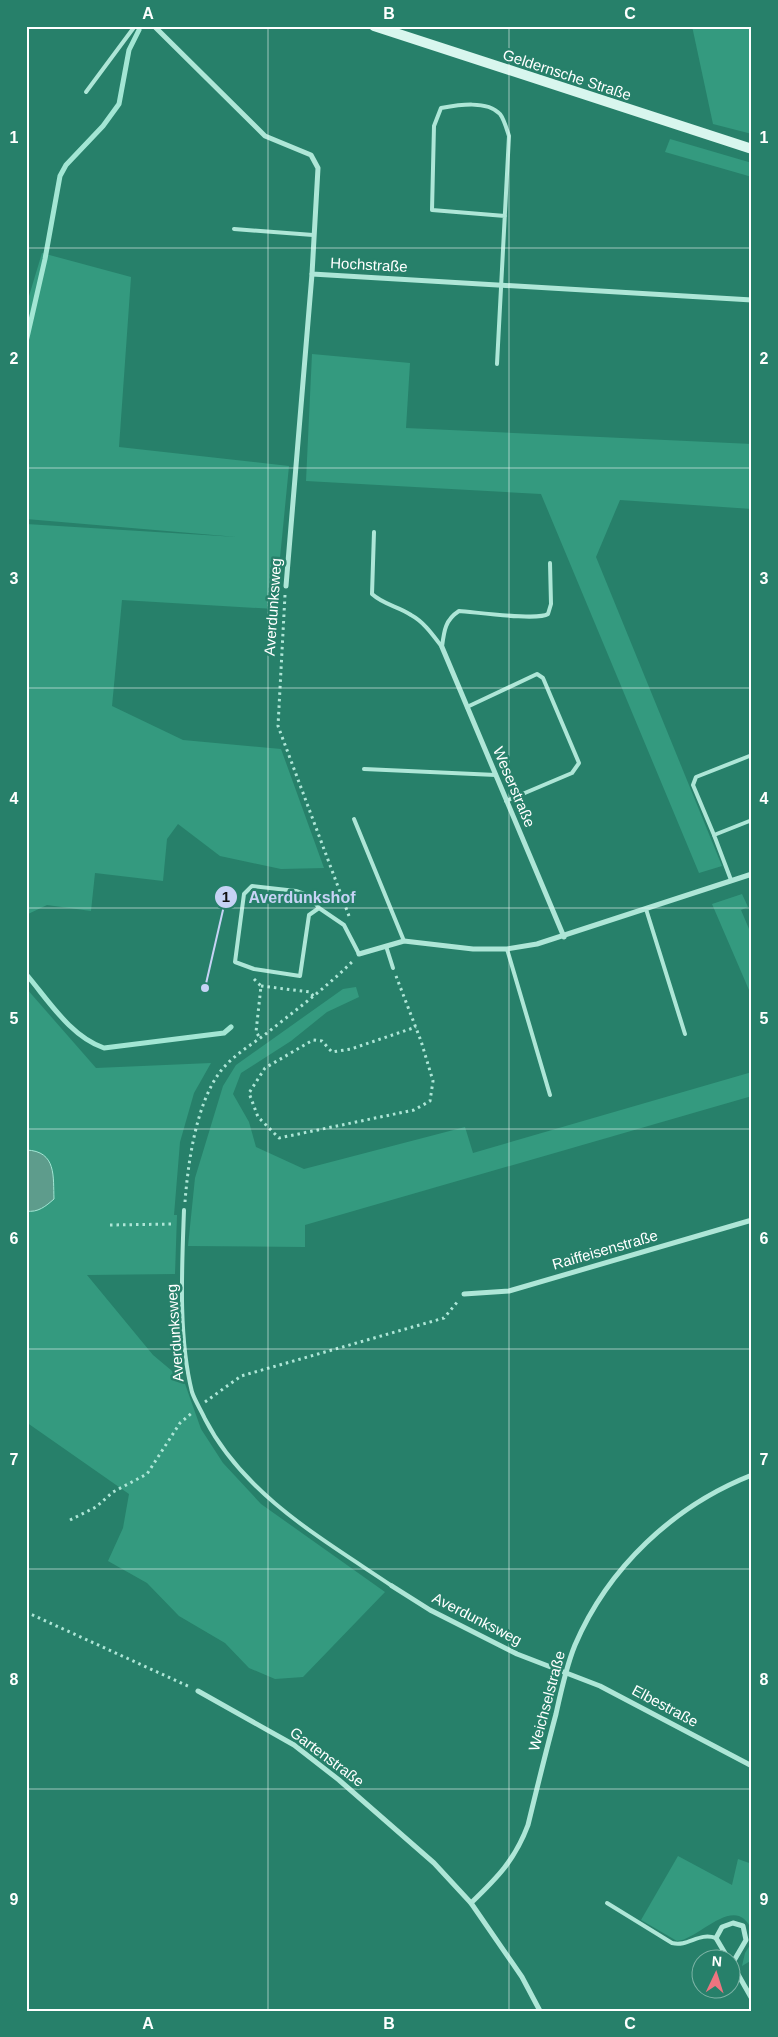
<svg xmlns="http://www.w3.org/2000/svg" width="778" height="2037" font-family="Helvetica,sans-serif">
  <rect width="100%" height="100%" fill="#27806a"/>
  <!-- green -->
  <g fill="#349a7f">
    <polygon points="692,26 752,26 752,134 713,124"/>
    <polygon points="670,139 752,163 752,177 665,152"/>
    <polygon points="42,253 131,277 119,447 289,466 275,609 122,600 112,706 183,740 281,749 324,868 281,869 220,856 178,824 167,839 163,881 95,873 91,911 47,905 26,915 26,524 237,537 26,519 26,306"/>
    <polygon points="312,354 410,363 406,428 752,444 752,509 620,500 596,557 722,866 699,873 541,494 306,481"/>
    <polygon points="742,894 748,907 741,910 752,936 752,997 712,904"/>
    <polygon points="356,987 359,997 327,1012 291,1041 241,1073 233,1094 249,1122 256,1147 304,1169 465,1127 473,1153 752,1072 752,1096 305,1225 305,1247 188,1246 195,1178 223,1086 236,1065 343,989"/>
    <polygon points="26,988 96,1068 211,1063 194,1093 180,1142 174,1215 177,1215 175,1274 87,1275 153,1355 184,1381 201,1429 223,1463 261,1504 385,1592 303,1677 275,1679 249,1668 225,1643 179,1616 147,1583 108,1561 123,1528 129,1494 26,1422 26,1211 30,1212 54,1199 54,1189 31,1150 26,1150"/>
    <path d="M678,1856l54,29 6,-26 14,5v67c-16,-40 -53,9 -75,10l-36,-21z"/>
    <polygon points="752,1942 752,1960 742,1966 745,1953"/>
  </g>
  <!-- water -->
  <path fill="#5e9c8c" stroke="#a3e6d4" d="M26,1150c31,1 27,27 28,49 -8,7 -16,14 -28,12z"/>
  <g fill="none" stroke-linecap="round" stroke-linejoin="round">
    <!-- stream -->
    <g stroke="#a3e6d4" stroke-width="5">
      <polyline points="26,342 45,259 60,176 66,165 103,126 119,104 129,50 139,30"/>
      <path d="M26,974c23,27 44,62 78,74l120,-15 7,-6"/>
    </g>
    <!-- path -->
    <g stroke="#aee6d7" stroke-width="3" stroke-dasharray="2.5 4" stroke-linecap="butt">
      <polyline points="285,595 278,726 349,916"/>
      <polyline points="396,976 421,1041 433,1081 430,1101 414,1110 279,1138 258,1117 249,1093 265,1068 313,1040 322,1041 332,1052 351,1049 416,1027"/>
      <polyline points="254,979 261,986 256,1032 260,1038"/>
      <polyline points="261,986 310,992 314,997"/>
      <path d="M185,1202c3,-39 11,-98 35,-130 12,-16 31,-27 47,-39 30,-24 60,-46 87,-73"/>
      <polyline points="110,1225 175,1224"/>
      <polyline points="205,1402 241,1376 444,1318 459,1300"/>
      <polyline points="70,1520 96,1507 113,1492 147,1474 180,1423 193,1412"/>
      <polyline points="26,1612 190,1687"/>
    </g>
    <!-- service -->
    <g stroke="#aee6d7" stroke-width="4">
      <polyline points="86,92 135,26"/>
      <polyline points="234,229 313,235"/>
      <path d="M497,364l12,-228c-2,-6 -5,-17 -9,-22 -13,-14 -42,-9 -59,-6l-7,18 -2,84 73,6"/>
      <path d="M374,532l-2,62c12,11 26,12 39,21 13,7 22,20 31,32 2,-16 3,-27 17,-36 16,1 79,10 89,3l3,-10 -1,-41"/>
      <polyline points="467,707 537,674 543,678 579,763 572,773 506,801"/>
      <polyline points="364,769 496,775"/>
      <polyline points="354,819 404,941"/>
      <polyline points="714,835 693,785 696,777 752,755"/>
      <polyline points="731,880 714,835 752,820"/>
      <polyline points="319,908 309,915 300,976 254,969 235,962 244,894 252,886 296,891 310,896 319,908 344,925 359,954"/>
      <polyline points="646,909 685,1034"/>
      <polyline points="386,946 393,968"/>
      <polyline points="507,949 550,1095"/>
      <path d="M184,1210c-2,57 -6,126 8,182 3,9 9,18 13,27 39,76 119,121 187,167"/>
      <path d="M607,1903l65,40c17,4 26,-11 44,-5"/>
    </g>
    <!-- minor -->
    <g stroke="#aee6d7" stroke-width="5">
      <polyline points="154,26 265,136 311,155 318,168 312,274 752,300"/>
      <polyline points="286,586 312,274"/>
      <polyline points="442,647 564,937"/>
      <polyline points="359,954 404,941 473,949 507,949 537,944 752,874"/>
      <polyline points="464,1294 509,1291 752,1220"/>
      <polyline points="392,1586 430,1610 517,1654 600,1686 752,1766"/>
      <polyline points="198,1691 294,1745 339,1780 434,1863 471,1903 522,1977 540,2011"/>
      <path d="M471,1903c26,-25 44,-43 57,-78 9,-37 18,-74 28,-111 5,-23 10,-47 19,-69 33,-77 98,-139 177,-170"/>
      <polyline points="729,1960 716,1938 722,1927 733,1923 743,1926 746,1940 732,1964"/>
      <polyline points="731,1962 752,1999"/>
    </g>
    <!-- secondary -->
    <polyline stroke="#d8f6ee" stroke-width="10" points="374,26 752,149"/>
  </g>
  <!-- grid -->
  <path fill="none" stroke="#fff" stroke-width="1" stroke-opacity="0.55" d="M268,26v1985M509,26v1985M26,248h726M26,468h726M26,688h726M26,908h726M26,1129h726M26,1349h726M26,1569h726M26,1789h726"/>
  <g text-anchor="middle" stroke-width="5" stroke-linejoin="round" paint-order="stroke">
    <!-- street labels -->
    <g font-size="15" fill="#fff" stroke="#27806a">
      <text transform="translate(567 75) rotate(18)" y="5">Geldernsche Straße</text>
      <text transform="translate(369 265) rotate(3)" y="5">Hochstraße</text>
      <text transform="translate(273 607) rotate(-86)" y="5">Averdunksweg</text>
      <text transform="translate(514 787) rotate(67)" y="5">Weserstraße</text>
      <text transform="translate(605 1250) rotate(-16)" y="5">Raiffeisenstraße</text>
      <text transform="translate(175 1333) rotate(-94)" y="5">Averdunksweg</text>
      <text transform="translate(477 1619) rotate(27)" y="5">Averdunksweg</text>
      <text transform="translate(547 1701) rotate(-75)" y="5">Weichselstraße</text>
      <text transform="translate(665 1706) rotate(28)" y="5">Elbestraße</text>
      <text transform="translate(327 1757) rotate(37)" y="5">Gartenstraße</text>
    </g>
  </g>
  <!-- callouts -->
  <path fill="none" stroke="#c6d3f5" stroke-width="2" d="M205 988L226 897"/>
  <g fill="#c6d3f5" stroke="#27806a" stroke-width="2">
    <circle cx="205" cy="988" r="5"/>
    <circle cx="226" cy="897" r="12"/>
  </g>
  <g font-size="15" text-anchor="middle" font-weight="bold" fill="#111">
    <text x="226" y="902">1</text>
  </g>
  <g font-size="16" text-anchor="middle" font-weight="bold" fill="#c6d3f5" stroke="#27806a" stroke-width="5" stroke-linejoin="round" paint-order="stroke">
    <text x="302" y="903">Averdunkshof</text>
  </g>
  <!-- border -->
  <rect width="778" height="2037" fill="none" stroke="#27806a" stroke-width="55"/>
  <!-- north arrow -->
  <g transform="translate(716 1974) rotate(4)"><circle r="24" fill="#27806a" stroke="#7db3a6"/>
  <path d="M0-4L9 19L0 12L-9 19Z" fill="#ee7480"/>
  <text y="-8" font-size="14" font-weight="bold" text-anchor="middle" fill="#ffffff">N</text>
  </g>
  <rect x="28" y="28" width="722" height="1982" fill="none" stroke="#fff" stroke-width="2"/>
  <g font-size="16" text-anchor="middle" font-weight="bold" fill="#fff">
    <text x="148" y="19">A</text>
    <text x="389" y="19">B</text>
    <text x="630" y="19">C</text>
    <text x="14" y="143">1</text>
    <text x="764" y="143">1</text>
    <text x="14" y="364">2</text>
    <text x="764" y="364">2</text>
    <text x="14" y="584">3</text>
    <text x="764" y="584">3</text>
    <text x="14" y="804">4</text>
    <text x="764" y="804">4</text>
    <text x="14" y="1024">5</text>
    <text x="764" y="1024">5</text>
    <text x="14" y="1244">6</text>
    <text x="764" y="1244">6</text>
    <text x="14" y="1465">7</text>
    <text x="764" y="1465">7</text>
    <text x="14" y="1685">8</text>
    <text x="764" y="1685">8</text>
    <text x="14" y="1905">9</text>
    <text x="764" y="1905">9</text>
    <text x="148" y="2029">A</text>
    <text x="389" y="2029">B</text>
    <text x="630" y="2029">C</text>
  </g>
</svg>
